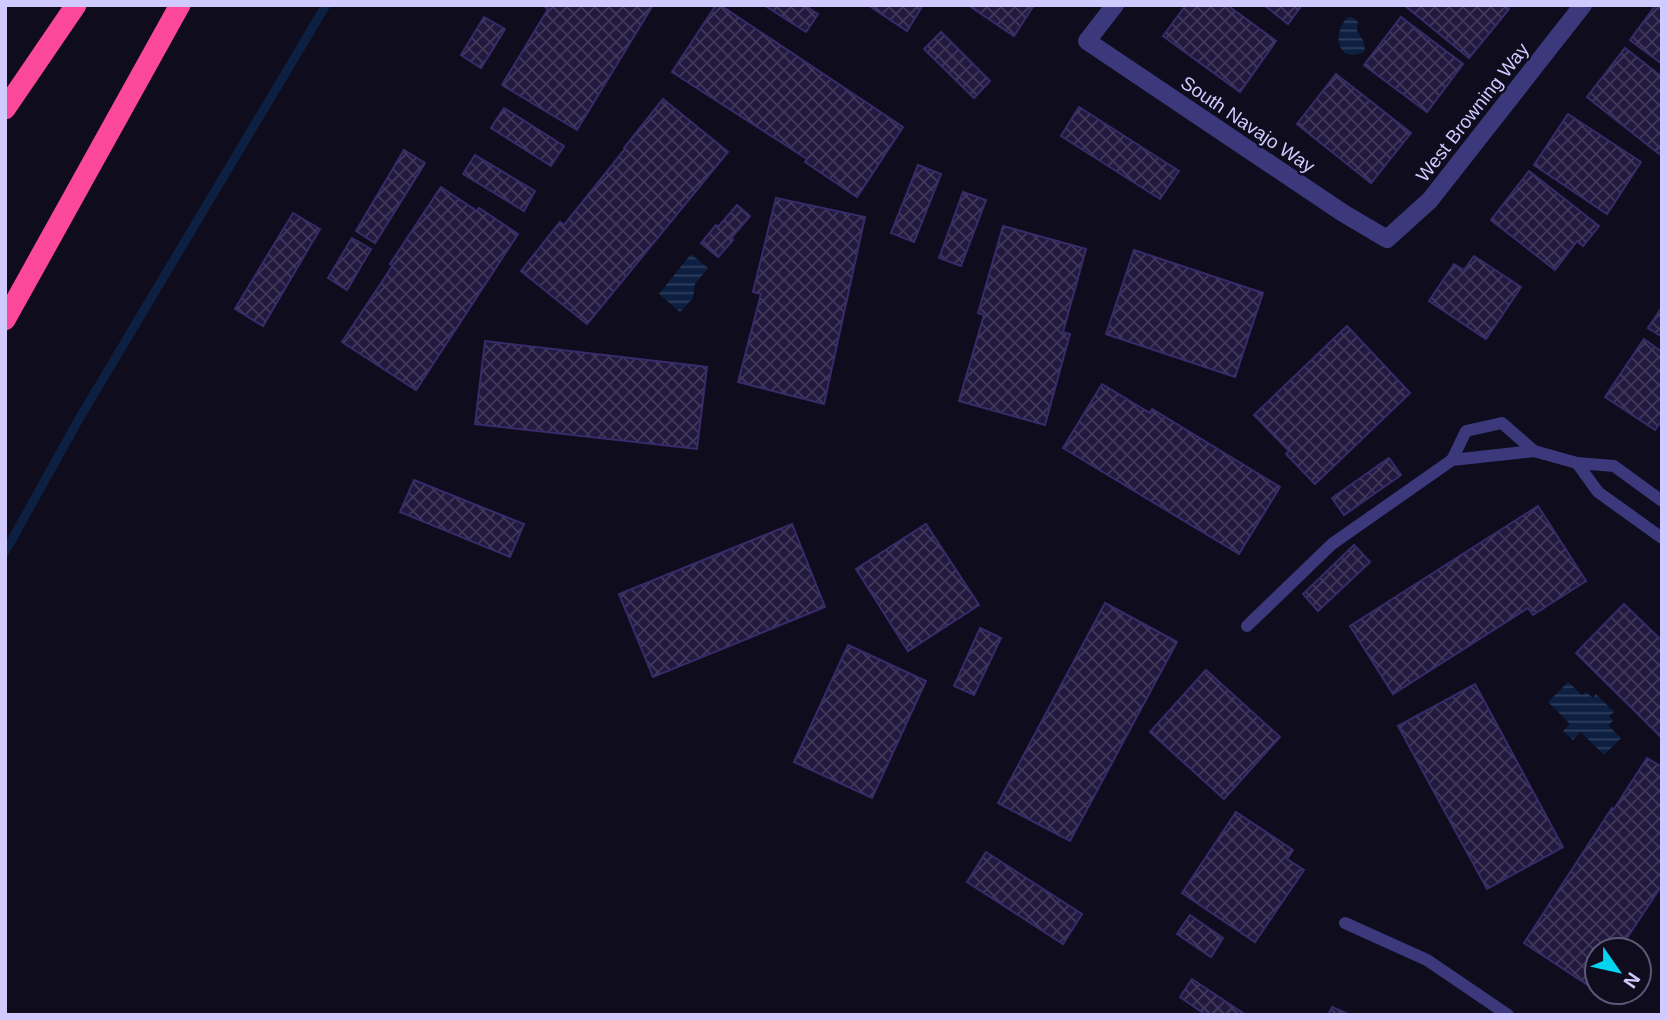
<svg xmlns="http://www.w3.org/2000/svg" width="1667" height="1020" font-family="Helvetica,sans-serif">
  <defs>
    <pattern id="water-rules" width="6" height="5" patternUnits="userSpaceOnUse" patternTransform="scale(1.75)"><rect width="6" height="5" fill="#0d2041"/><path d="M0 2.5h6" fill="none" stroke="#2f3f5e"/></pattern>
    <pattern id="building-cross-hatch" width="8" height="8" patternUnits="userSpaceOnUse" patternTransform="scale(1.75)"><rect width="8" height="8" fill="#21193e"/><path d="M0 0l8 8M0 8l8-8" fill="none" stroke="#40395b"/></pattern>
  </defs>
  <rect width="100%" height="100%" fill="#0f0c1e"/>
  <!-- water -->
  <g fill="url(#water-rules)">
    <path d="M1348,17h4l6,5 -1,9 7,11 1,9c-26,15 -35,-16 -17,-34z"/>
    <polygon points="691,254 708,268 695,284 693,298 680,312 659,294"/>
    <polygon points="1568,682 1582,695 1586,692 1593,698 1596,694 1614,712 1609,716 1613,721 1608,725 1621,738 1604,755 1581,732 1573,740 1563,731 1570,724 1548,702"/>
  </g>
  <g fill="none" stroke-linecap="round" stroke-linejoin="round">
    <!-- stream -->
    <polyline stroke="#0d2041" stroke-width="9" points="5,552 79,419 326,5"/>
  </g>
  <!-- building -->
  <g fill="url(#building-cross-hatch)" stroke="#382b6a" stroke-width="2">
    <polygon points="546,5 653,5 577,130 502,85 548,9 545,7"/>
    <polygon points="716,5 720,5 903,127 857,197 805,162 807,159 672,72"/>
    <polygon points="764,5 804,5 818,14 806,32"/>
    <polygon points="868,5 923,5 907,31"/>
    <polygon points="968,5 1034,5 1014,36"/>
    <polygon points="1186,5 1227,5 1276,41 1240,92 1163,36"/>
    <polygon points="1264,5 1302,5 1288,24"/>
    <polygon points="1404,5 1505,5 1509,9 1469,58"/>
    <polygon points="1656,5 1662,5 1662,64 1630,40"/>
    <polygon points="484,17 505,29 481,68 461,55"/>
    <polygon points="1401,17 1463,64 1427,112 1364,65"/>
    <polygon points="941,32 990,81 974,98 924,49"/>
    <polygon points="1625,48 1662,77 1662,151 1659,154 1587,97"/>
    <polygon points="1336,74 1411,133 1371,183 1297,124"/>
    <polygon points="663,99 728,152 587,324 521,271 560,222 564,225 625,149 624,148"/>
    <polygon points="1079,107 1179,171 1160,199 1061,136"/>
    <polygon points="504,108 564,146 551,166 491,128"/>
    <polygon points="1568,114 1641,162 1607,214 1534,165"/>
    <polygon points="404,150 425,163 375,243 356,231"/>
    <polygon points="475,155 535,191 524,211 463,174"/>
    <polygon points="918,165 941,174 914,242 891,233"/>
    <polygon points="1529,171 1599,226 1583,246 1577,241 1555,270 1491,220"/>
    <polygon points="441,187 477,211 479,208 518,234 416,390 342,342 393,265 390,264"/>
    <polygon points="963,192 986,200 961,266 939,258"/>
    <polygon points="776,198 865,217 824,404 738,382 761,294 753,292"/>
    <polygon points="737,205 750,216 731,238 733,240 718,257 701,243 716,225 718,227"/>
    <polygon points="293,213 320,229 263,326 235,309"/>
    <polygon points="1003,226 1086,249 1063,332 1070,334 1045,425 959,401 984,315 978,313"/>
    <polygon points="352,238 371,249 347,290 328,278"/>
    <polygon points="1134,250 1263,293 1235,377 1106,334"/>
    <polygon points="1474,256 1521,287 1486,339 1429,301 1454,264 1464,270"/>
    <polygon points="1662,307 1662,337 1648,328"/>
    <polygon points="1347,326 1410,393 1315,484 1286,454 1289,451 1254,415"/>
    <polygon points="1644,339 1662,352 1662,420 1655,430 1605,397"/>
    <polygon points="485,341 707,367 697,449 475,424"/>
    <polygon points="1102,384 1150,413 1152,409 1280,487 1239,554 1063,448"/>
    <polygon points="1389,458 1401,475 1344,515 1332,498"/>
    <polygon points="414,480 524,524 510,557 400,512"/>
    <polygon points="1538,506 1586,581 1533,615 1528,608 1393,694 1350,626"/>
    <polygon points="792,524 825,607 653,677 619,594"/>
    <polygon points="926,524 979,605 908,651 856,569"/>
    <polygon points="1354,545 1370,562 1318,611 1303,594"/>
    <polygon points="1105,603 1177,642 1070,841 998,803"/>
    <polygon points="1624,604 1662,641 1662,734 1660,736 1576,653"/>
    <polygon points="980,628 1001,638 974,695 954,686"/>
    <polygon points="848,645 926,681 872,798 794,762"/>
    <polygon points="1206,670 1280,737 1224,799 1150,732"/>
    <polygon points="1475,684 1563,847 1487,889 1398,726"/>
    <polygon points="1647,758 1662,767 1662,885 1619,950 1597,950 1597,984 1594,989 1524,943 1612,808 1614,809"/>
    <polygon points="1236,812 1293,850 1287,859 1304,870 1255,942 1182,893"/>
    <polygon points="986,852 1082,914 1063,944 967,882"/>
    <polygon points="1190,915 1223,938 1211,957 1177,934"/>
    <polygon points="1192,979 1246,1015 1206,1015 1180,997"/>
    <polygon points="1332,1007 1350,1015 1328,1015"/>
  </g>
  <g fill="none" stroke-linecap="round" stroke-linejoin="round">
    <!-- service -->
    <g stroke="#3c387c" stroke-width="12">
      <polyline points="1452,460 1466,431 1502,423 1534,451"/>
      <polyline points="1577,463 1598,492 1662,538"/>
      <polyline points="1247,626 1332,544 1452,460 1534,451 1577,463 1614,466 1662,501"/>
      <polyline points="1345,923 1427,960 1508,1015"/>
    </g>
    <!-- minor -->
    <polyline stroke="#3c387c" stroke-width="18" points="1115,5 1087,41 1343,213 1387,239 1430,200 1583,5"/>
    <!-- motorway -->
    <g stroke="#fb489b" stroke-width="21">
      <polyline points="5,109 76,5"/>
      <polyline points="5,320 180,5"/>
    </g>
  </g>
  <g text-anchor="middle" stroke-width="5" stroke-linejoin="round" paint-order="stroke">
    <!-- street labels -->
    <g font-size="19" fill="#d1cafe" stroke="#0f0c1e">
      <text transform="translate(1472 112) rotate(-52)" y="7">West Browning Way</text>
      <text transform="translate(1248 124) rotate(34)" y="7">South Navajo Way</text>
    </g>
  </g>
  <!-- border -->
  <rect width="1667" height="1020" fill="none" stroke="#d1cafe" stroke-width="14"/>
  <!-- north arrow -->
  <g transform="translate(1618 971) rotate(124)"><circle r="33" fill="#0f0c1e" stroke="#5d5878" stroke-width="2"/>
  <path d="M0-5L12 26L0 18L-12 26Z" fill="#05d4ee"/>
  <text y="-10" font-size="19" font-weight="bold" text-anchor="middle" fill="#d1cafe">N</text>
  </g>
</svg>
